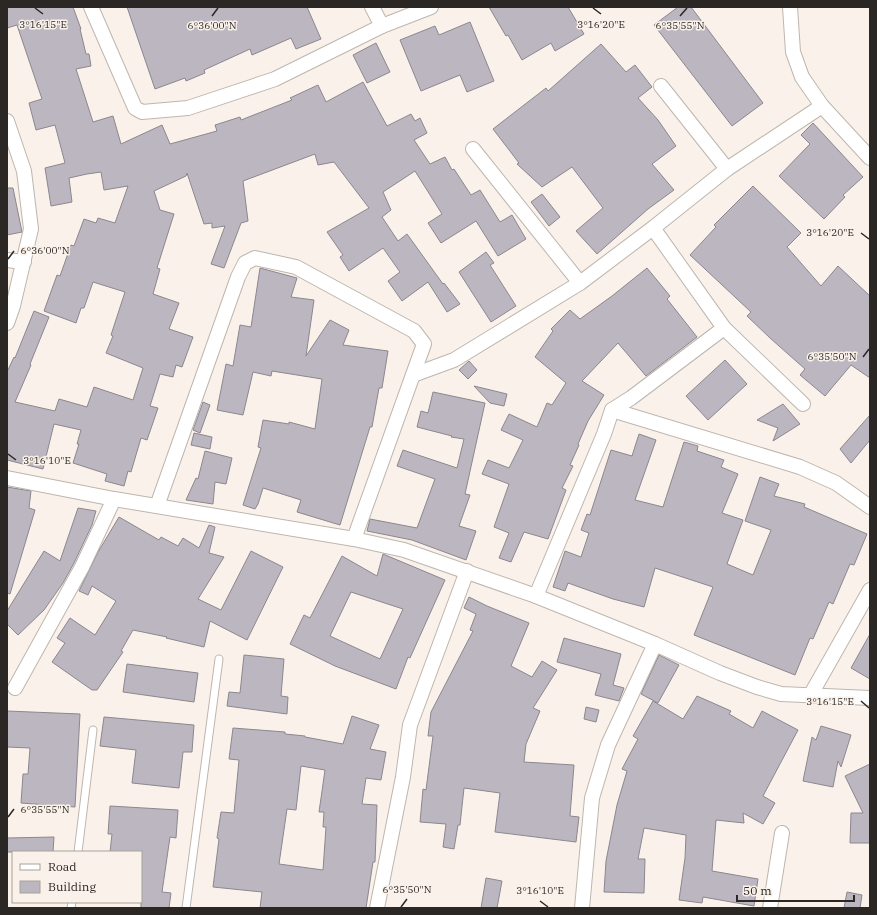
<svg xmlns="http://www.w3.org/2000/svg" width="877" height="915" font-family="'IBM Plex Serif',serif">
  <rect width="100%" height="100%" fill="#faf2ea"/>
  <!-- building -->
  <g fill="#bbb6bf" stroke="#8c878f" fill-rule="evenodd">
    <polygon points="7,7 73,7 81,29 80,29 86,54 89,54 91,66 76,69 93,122 113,116 121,144 162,125 170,144 217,131 215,125 240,117 241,120 292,100 290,98 318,85 326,102 363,82 387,126 411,114 415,121 420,118 427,133 414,140 430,164 445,157 452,170 454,169 471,195 480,190 500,222 512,215 526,239 498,256 476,221 441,243 428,223 442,214 415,171 383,192 391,210 382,217 398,241 407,234 443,284 444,283 460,304 447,312 428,282 402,301 388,281 400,272 383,248 349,271 340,257 343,255 327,232 369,208 334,162 318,165 315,154 243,181 248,221 241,223 224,268 211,264 225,226 212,228 212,223 204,224 187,173 186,176 154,191 160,210 174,214 157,268 160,269 153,294 179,303 169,329 193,337 182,367 176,365 173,377 160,374 150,406 158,408 147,440 141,438 131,472 128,471 124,486 105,481 107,474 73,463 79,444 77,444 81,430 54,424 43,469 7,460 7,372 14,357 15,358 34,311 49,317 30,364 31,365 15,402 55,411 59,399 87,407 94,387 133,400 143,368 106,353 113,336 111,335 125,292 93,282 84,308 81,308 76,323 44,311 57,275 60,276 71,245 74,246 84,219 96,223 98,218 115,223 128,186 104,190 101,172 87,174 69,178 72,202 51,206 45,168 65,163 55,125 36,130 29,103 42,99 17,25 7,28"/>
    <polygon points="127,7 307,7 321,39 296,49 291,38 252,55 250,49 204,70 205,73 186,81 185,78 155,89"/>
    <polygon points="489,7 568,7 584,34 555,51 551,43 522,60 508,35 506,36"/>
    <polygon points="678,7 691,7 763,103 732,126 654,25"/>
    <polygon points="470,22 494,81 467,92 460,75 421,91 400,40 435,26 439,35"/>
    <polygon points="376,43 390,72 367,83 353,55"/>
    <polygon points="601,44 626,72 635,65 652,87 638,98 658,120 676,146 652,164 674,190 648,209 597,254 576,231 603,208 572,167 542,187 517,164 519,163 493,129 546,88 548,91"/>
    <polygon points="813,123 863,177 843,195 845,197 824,219 779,176 810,144 801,135"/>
    <polygon points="753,186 801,233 787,247 821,286 838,266 870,296 870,378 851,365 825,396 800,375 805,369 770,338 747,316 751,312 690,255 716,227 714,225"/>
    <polygon points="7,188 13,188 22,232 7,235"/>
    <polygon points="542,194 560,217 549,226 531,202"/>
    <polygon points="486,252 494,263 490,265 516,306 491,322 459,272"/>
    <polygon points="260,268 297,278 291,297 314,300 306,356 330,320 349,330 343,345 388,351 382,388 379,388 372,427 370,427 340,525 297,512 301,500 263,488 258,504 255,509 243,505 261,448 258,447 263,420 289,424 289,422 315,429 322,379 272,371 271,376 253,372 243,415 217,410 226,364 233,366 240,325 251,327"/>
    <polygon points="647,268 670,296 667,299 697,337 646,376 618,343 582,381 604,395 588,421 578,444 579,445 570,465 573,466 562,488 566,490 548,539 524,532 511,562 499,558 509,533 494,527 509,484 482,474 488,460 509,468 523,440 501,430 509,414 537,427 547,403 552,405 566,383 535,357 553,331 551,329 570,310 580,319 612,296"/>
    <polygon points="725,360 747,384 708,420 686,396"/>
    <polygon points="469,361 477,370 468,379 459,370"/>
    <polygon points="474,386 507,394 504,406 490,403"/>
    <polygon points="433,392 485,403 465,494 470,495 459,526 476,531 466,560 412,540 367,531 370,519 417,528 435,479 397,466 403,450 457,468 464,439 451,437 452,436 417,427 421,411 428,413"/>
    <polygon points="203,402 210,405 200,433 193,430"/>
    <polygon points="783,404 800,424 773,441 778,428 757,420"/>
    <polygon points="870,415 870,440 851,463 840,449"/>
    <polygon points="194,433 212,437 210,449 191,445"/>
    <polygon points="639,434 656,440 635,500 663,507 684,442 698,446 697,451 724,460 721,467 738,474 722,513 743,520 727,564 753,575 771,530 745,521 760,477 779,484 774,496 805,504 804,507 867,534 854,565 850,564 833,604 829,602 813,639 810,638 795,675 694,635 713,587 655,568 644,607 613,599 568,583 565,591 553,587 565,551 581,557 589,533 581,530 587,514 590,515 611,450 632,456"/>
    <polygon points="205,451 232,458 226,484 215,482 213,504 186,500 196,478 198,479"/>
    <polygon points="7,487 31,491 29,508 35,510 10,594 7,593"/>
    <polygon points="78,508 96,511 92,525 74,563 63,583 44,610 18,635 7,624 7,611 44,551 60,561"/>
    <polygon points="119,517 159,540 161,537 178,546 183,538 199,548 209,525 215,527 209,553 224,557 198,599 221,610 251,551 283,567 247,640 210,621 204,647 166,638 167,637 133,630 121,651 123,652 97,690 92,690 52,662 65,643 57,638 70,618 95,635 116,601 92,586 88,595 79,591 98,552"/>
    <path d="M383,554l62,26 -35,78 -2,-1 -12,32 -61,-23 -45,-22 14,-29 6,3 32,-62 35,20zM351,592l52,17 -23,50 -50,-23z"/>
    <polygon points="469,597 487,606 529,623 511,666 532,677 542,661 557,670 533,708 540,711 526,744 524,762 574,765 570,816 579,817 576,842 495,832 500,793 464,788 460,825 458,825 454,849 443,847 446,824 420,822 423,789 426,790 433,736 428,736 431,712 473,631 470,630 476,614 464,608"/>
    <polygon points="870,634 870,679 851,668"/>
    <polygon points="564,638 621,654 613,685 624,688 619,701 595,695 601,674 557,662"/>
    <polygon points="244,655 284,659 281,696 288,697 287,714 227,706 229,692 240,693"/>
    <polygon points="659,655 679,665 658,703 641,694"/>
    <polygon points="127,664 198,673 194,702 123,692"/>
    <polygon points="697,696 731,711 729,714 753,728 762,711 798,730 763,796 775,803 763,824 743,813 744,823 716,820 712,871 758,879 754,906 703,897 702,903 679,900 685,858 686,835 644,828 638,859 645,859 644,893 604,892 606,861 617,805 627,771 622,769 638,739 633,736 653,701 683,719"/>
    <polygon points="586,707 599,710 596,722 584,719"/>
    <polygon points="7,711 80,714 75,807 21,803 23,774 28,774 30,748 7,747"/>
    <path d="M352,716l27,9 -9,24 16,3 -5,28 -15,-2 -4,26 15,1 -2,57h-2l-7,46h-106l2,-16 -49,-5 6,-48 -2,-1 4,-26 13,1 5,-53 -10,-1 4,-31 52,4v2l20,2v1l38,7zM301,766l24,4 -6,42h5l-1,15h3l-3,43 -44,-6 8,-55 9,1z"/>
    <polygon points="104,717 194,725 192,752 183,752 179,788 132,783 136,750 100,746"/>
    <polygon points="821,726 851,735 841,767 838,761 833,787 803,781 812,737 816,740"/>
    <polygon points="870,764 870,843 850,843 851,813 863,813 845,776"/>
    <polygon points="110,806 178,810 176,838 170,837 162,892 171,893 169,908 141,908 141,852 110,852 112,834 108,834"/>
    <polygon points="54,837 53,852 7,852 7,838"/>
    <polygon points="486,878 502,881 497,908 481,908"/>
    <polygon points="847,892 862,895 860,908 844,908"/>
  </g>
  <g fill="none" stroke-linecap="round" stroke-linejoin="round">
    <defs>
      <g id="service">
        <polyline points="78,852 93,730"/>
        <polyline points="71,908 72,902"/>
        <polyline points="186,908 219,659"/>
      </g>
      <g id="minor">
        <polyline points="91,7 135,108 142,112 188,108 275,79 382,26 431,7"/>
        <polyline points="372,7 382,26"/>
        <polyline points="790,7 793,52 802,77 822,106 870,158"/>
        <polyline points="661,86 727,169"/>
        <polyline points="7,121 24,171 31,229 13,306 7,323"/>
        <polyline points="473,149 580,283"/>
        <polyline points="653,228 724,328 803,404"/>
        <polyline points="7,260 24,262"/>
        <polyline points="413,375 454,360 580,283 653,228 727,169 822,106"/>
        <polyline points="612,410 800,467 836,483 870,507"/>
        <polyline points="7,478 114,499 354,539 404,550 536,596 655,644 720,673 757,687 781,694 870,698"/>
        <polyline points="157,506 238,277 245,263 255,258 296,267 414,331 424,344 354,539"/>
        <polyline points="536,596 604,434 612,410 631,398 724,328"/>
        <polyline points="15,688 82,567 114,499"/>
        <polyline points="810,696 870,590"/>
        <polyline points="377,908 403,777 410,725 467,571"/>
        <polyline points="582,908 592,798 608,745 655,644"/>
        <polyline points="770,908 782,833"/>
      </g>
    </defs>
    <!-- service casing -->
    <use href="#service" stroke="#bdb6af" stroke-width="9"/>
    <!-- minor casing -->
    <use href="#minor" stroke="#bdb6af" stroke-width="16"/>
    <!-- service -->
    <use href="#service" stroke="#fff" stroke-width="7"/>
    <!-- minor -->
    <use href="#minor" stroke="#fff" stroke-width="14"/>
  </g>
  <!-- ticks -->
  <path fill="none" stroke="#2a2724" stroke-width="1.5" d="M35,8l8,6M593,8l8,6M212,16l6,-8M680,16l7,-8M861,233l8,6M8,259l6,-8M863,357l6,-8M8,454l8,6M861,701l8,7M8,817l6,-8M540,901l8,6M401,907l6,-8"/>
  <g font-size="10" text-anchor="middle" fill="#2a2724" stroke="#faf2ea" stroke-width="3" stroke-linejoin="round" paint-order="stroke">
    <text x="43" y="28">3°16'15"E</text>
    <text x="601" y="28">3°16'20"E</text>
    <text x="212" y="29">6°36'00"N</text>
    <text x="680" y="29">6°35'55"N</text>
    <text x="830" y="236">3°16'20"E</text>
    <text x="45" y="254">6°36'00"N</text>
    <text x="832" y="360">6°35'50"N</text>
    <text x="47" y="464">3°16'10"E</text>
    <text x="830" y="705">3°16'15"E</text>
    <text x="45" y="813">6°35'55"N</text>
    <text x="407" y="893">6°35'50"N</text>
    <text x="540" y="894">3°16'10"E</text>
  </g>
  <!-- border -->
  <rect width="877" height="915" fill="none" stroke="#2a2724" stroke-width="16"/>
  <!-- legend -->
  <rect x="12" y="851" width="130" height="52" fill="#faf2ea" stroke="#a7a19b"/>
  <rect x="20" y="864" width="20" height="6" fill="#ffffff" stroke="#a7a19b"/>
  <text x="48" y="871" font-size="12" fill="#2a2724">Road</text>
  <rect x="20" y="881" width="20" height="12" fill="#bbb6bf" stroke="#a7a19b"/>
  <text x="48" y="891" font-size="12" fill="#2a2724">Building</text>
  <!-- scale -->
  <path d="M737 895v6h117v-6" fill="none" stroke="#2a2724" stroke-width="2"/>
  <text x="743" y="895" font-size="12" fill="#2a2724" stroke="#faf2ea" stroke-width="3" paint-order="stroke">50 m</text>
</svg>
